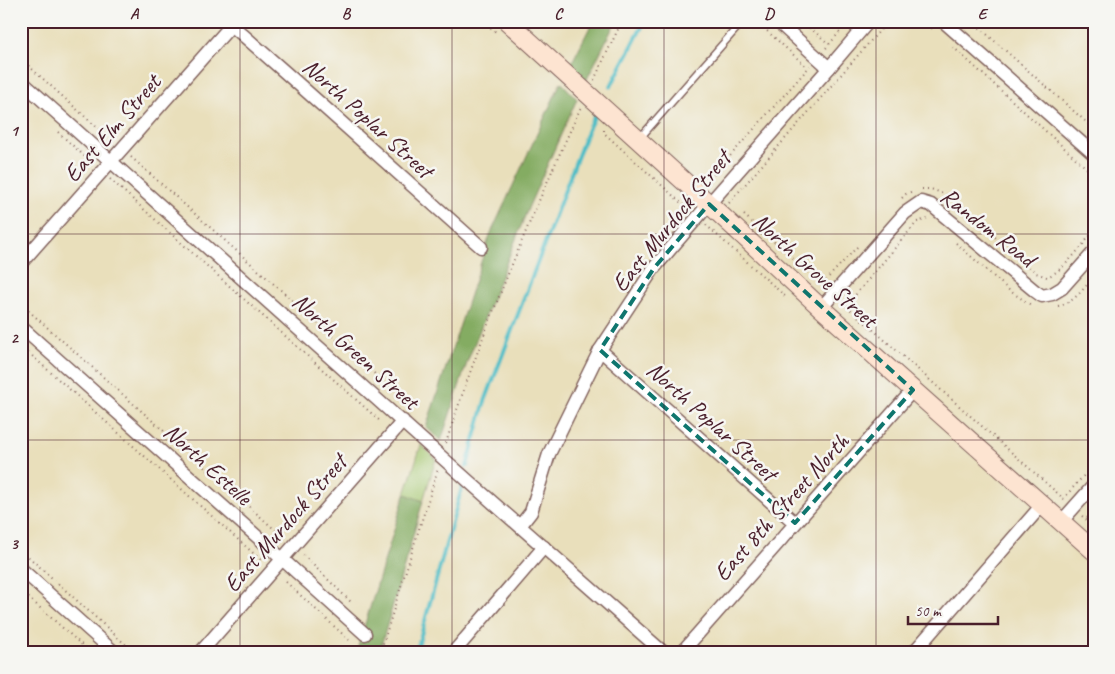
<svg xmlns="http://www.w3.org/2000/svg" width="1115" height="674" font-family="Caveat,sans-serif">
  <rect width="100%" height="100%" fill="#f6f6f2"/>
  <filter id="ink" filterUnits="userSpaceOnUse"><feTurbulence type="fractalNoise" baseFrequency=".02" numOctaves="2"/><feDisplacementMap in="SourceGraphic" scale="10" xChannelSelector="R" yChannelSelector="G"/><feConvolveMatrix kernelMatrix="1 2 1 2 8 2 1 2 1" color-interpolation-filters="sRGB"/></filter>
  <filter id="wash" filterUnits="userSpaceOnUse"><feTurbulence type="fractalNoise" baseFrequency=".0096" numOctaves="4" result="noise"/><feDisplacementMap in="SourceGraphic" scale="20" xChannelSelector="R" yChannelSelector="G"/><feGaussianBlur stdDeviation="1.12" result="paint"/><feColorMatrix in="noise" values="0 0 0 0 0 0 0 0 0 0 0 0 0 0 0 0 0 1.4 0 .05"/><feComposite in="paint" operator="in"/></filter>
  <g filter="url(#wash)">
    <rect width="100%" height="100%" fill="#e9dfbb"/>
    <!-- green -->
    <polygon fill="#a5c770" stroke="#78734e" points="421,445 436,459 423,501 405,494"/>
    <!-- forest -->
    <g fill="#84ac62" stroke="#676646">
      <polygon points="593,21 616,21 586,81 570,66"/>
      <polygon points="561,82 577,99 529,206 468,360 441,441 426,427 490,235"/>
      <polygon points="405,494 423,501 379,653 356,653"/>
    </g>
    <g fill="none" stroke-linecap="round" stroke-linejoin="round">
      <!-- stream -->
      <g stroke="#4fbdc6" stroke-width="4">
        <polyline points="611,86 645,21"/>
        <polyline points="467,466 484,404 588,129 595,115"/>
        <polyline points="416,653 462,487"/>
      </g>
    </g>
  </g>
  <g filter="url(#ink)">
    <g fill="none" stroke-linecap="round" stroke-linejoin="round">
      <defs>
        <polyline id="lane" points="639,139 743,21"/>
        <g id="street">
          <polyline points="227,21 286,73 481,247"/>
          <polyline points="777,21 829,68"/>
          <polyline points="943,21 1094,154"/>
          <polyline points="21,81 474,486 664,653"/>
          <polyline points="21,263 235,21"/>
          <polyline points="821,308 905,213 921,202 931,205 1035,291 1042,296 1052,294 1062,288 1094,252"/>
          <polyline points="21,327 271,549 365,634"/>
          <polyline points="600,350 795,523"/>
          <polyline points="1061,522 1094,485"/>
          <polyline points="520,526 531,512 549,454 600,350 654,268 709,204 829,68 869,21"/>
          <polyline points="21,569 115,653"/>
          <polyline points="200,653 403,421"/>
          <polyline points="453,653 544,547"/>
          <polyline points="681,653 913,390"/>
          <polyline points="913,653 1042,505"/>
        </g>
        <polyline id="secondary" points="507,21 709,204 821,308 1094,551"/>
      </defs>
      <!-- lane casing -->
      <use href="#lane" stroke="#82625d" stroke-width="9"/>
      <!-- street casing -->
      <use href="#street" stroke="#82625d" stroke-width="15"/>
      <!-- secondary casing -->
      <use href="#secondary" stroke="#82625d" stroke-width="20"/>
      <!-- path -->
      <g stroke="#82625d" stroke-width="2" stroke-dasharray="1 4" stroke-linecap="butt">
        <polyline points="483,21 497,33"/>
        <polyline points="756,21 808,68"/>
        <polyline points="802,21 829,44"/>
        <polyline points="924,21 934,31"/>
        <polyline points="972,21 1094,129"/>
        <polyline points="953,47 1094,175"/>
        <polyline points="826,48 849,21"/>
        <polyline points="21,59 112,141"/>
        <polyline points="594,80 622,21"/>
        <polyline points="604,130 604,133 689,210"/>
        <polyline points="58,132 93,164"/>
        <polyline points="131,157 402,398"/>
        <polyline points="110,179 380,421"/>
        <polyline points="707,182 810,66"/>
        <path d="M922,189h9l16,6 89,78 11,4c18,-7 34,-31 47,-46"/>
        <polyline points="902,198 906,194 913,191"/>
        <polyline points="729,203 888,21"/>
        <polyline points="744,215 825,287"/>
        <polyline points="706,225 786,297"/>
        <polyline points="956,243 1010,291 1031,305"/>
        <polyline points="822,284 858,246"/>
        <polyline points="843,303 1064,499"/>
        <polyline points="21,304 282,536"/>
        <polyline points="846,306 917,222 927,219"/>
        <path d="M1058,306c16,-3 25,-17 36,-29"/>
        <polyline points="21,346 261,560"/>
        <path d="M446,443c37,-115 85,-227 135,-336"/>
        <polyline points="1063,499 1094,464"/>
        <polyline points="1082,516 1094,526"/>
        <polyline points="1087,518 1094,511"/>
        <polyline points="21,550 135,653"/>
        <polyline points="303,555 352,603"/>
        <polyline points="286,582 349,640"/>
        <polyline points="21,591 91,653"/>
        <polyline points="380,653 438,469"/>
      </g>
      <!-- lane -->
      <use href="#lane" stroke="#fff" stroke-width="6"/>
      <!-- street -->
      <use href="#street" stroke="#fff" stroke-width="12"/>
      <!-- secondary -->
      <use href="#secondary" stroke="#fde4d1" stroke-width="18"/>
    </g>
  </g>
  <!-- marked area -->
  <path fill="none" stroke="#0f766e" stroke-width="4" stroke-dasharray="10 6" stroke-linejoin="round" d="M709,204l204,186 -118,133 -195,-173 54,-82z"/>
  <!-- grid -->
  <path fill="none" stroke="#4a1f2b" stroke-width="1" stroke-opacity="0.55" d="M240,21v632M452,21v632M664,21v632M876,21v632M21,234h1073M21,440h1073"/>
  <g text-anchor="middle" stroke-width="5" stroke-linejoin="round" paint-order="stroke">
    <!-- street labels -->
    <g font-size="24" fill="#4a1f2b" stroke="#f6f6f2">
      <text transform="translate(368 118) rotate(42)" y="8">North Poplar Street</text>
      <text transform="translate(112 128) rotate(-49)" y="8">East Elm Street</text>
      <text transform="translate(671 221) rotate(-51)" y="8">East Murdock Street</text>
      <text transform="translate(988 227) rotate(38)" y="8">Random Road</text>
      <text transform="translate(815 270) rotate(42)" y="8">North Grove Street</text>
      <text transform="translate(356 351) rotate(42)" y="8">North Green Street</text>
      <text transform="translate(712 421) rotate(42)" y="8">North Poplar Street</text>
      <text transform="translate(208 464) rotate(42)" y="8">North Estelle</text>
      <text transform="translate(781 507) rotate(-48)" y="8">East 8th Street North</text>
      <text transform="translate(285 523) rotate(-49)" y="8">East Murdock Street</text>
    </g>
  </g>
  <!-- margin -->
  <rect width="1115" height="674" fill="none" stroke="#f6f6f2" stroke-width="55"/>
  <!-- scale -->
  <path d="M908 616v8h90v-8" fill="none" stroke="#4a1f2b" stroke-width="2.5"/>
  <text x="915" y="616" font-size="15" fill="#4a1f2b" stroke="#f6f6f2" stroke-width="4" paint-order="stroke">50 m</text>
  <rect x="28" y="28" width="1060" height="618" fill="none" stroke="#4a1f2b" stroke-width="2"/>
  <g font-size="16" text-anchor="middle" font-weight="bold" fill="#4a1f2b">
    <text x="134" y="19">A</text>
    <text x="346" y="19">B</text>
    <text x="558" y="19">C</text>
    <text x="769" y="19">D</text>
    <text x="982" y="19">E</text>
    <text x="14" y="136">1</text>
    <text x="14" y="343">2</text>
    <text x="14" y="549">3</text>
  </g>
</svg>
